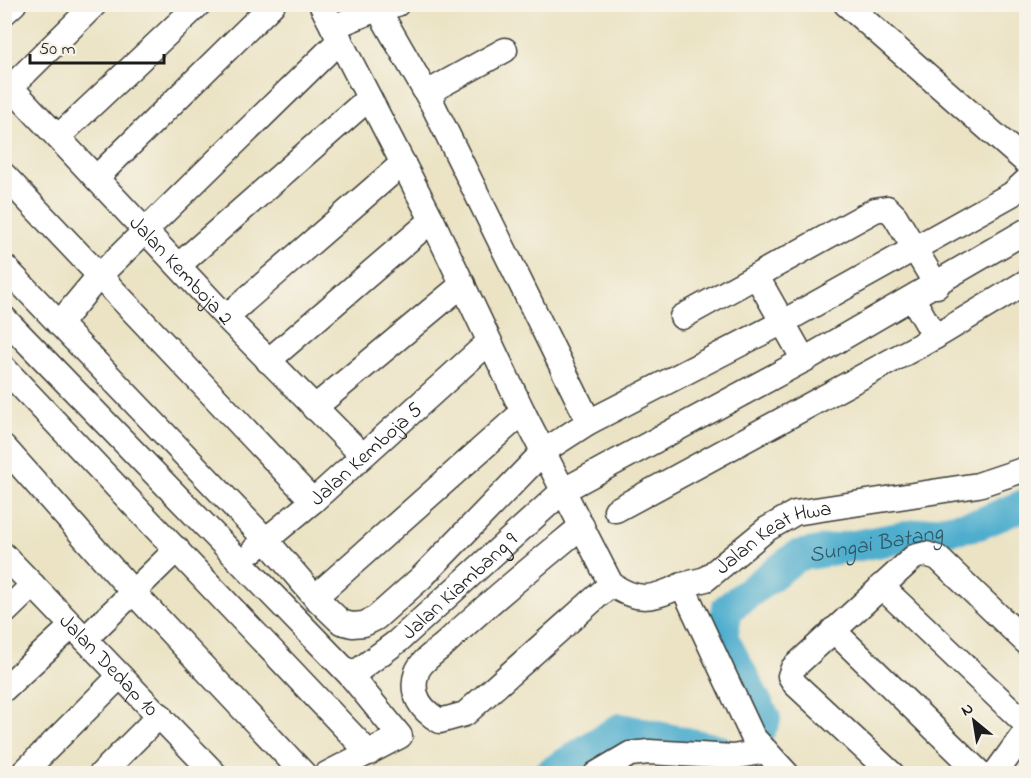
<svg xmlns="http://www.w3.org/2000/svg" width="1031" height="778" font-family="'Indie Flower',sans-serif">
  <rect width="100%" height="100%" fill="#f7f3e8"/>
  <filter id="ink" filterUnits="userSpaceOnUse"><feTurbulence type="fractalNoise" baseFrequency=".0167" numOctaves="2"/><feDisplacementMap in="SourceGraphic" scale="12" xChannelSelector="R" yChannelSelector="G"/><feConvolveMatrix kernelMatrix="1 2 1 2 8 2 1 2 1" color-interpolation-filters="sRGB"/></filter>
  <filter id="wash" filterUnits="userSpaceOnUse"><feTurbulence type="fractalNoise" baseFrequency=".008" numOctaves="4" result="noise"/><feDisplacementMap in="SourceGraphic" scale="24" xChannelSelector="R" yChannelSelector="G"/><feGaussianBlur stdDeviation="1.35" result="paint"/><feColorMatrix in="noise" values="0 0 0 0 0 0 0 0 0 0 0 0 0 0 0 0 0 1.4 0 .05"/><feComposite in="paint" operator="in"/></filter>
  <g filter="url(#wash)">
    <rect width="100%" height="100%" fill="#ebe3c4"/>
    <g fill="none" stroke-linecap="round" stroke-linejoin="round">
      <!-- river -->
      <g stroke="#50aece" stroke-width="32">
        <path id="s1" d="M759,731l6,-12 -43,-82 5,-28 70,-53 182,-32 47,-20"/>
        <polyline points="549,774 620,729 718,750"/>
      </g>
    </g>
  </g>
  <g filter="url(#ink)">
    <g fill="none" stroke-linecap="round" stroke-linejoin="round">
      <defs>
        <g id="minor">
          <path d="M321,4l111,216 91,192 88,172c27,19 43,15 71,1"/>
          <polyline points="375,4 432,103"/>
          <polyline points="846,4 1026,162"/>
          <polyline points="4,13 14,4"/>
          <polyline points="333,27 377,9 397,4"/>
          <polyline points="505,50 434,89 432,103 589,422"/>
          <path id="s2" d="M4,80l222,237 136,138"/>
          <polyline points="11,87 95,4"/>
          <polyline points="59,136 199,4"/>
          <polyline points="4,175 313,501"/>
          <polyline points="96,178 273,4"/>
          <polyline points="179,265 369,98"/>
          <polyline points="4,266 266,540 315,597 341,622 352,625 364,624 376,618 422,577 544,451 589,422 783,322 1012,194 1026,181"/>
          <polyline points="757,277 804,360"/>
          <polyline points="913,299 935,337"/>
          <polyline points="226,317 403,163"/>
          <polyline points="682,317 875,210 887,208 895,216 937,286"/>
          <polyline points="4,318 351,676 400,736 327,774"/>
          <polyline points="59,324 99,276 340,40"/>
          <polyline points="268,361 432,220"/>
          <polyline points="4,368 369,753"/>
          <polyline points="314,408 463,284"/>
          <polyline points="4,447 133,592 304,774"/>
          <polyline points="616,510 935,337 1026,282"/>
          <path d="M582,526c-46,38 -92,75 -136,117 -9,8 -25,18 -29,29 -8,22 5,39 23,49l25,-7 146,-130"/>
          <path id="s3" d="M255,549l58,-48 176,-159"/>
          <path id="s4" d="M4,555l211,219"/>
          <polyline points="881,586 1026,724"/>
          <polyline points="315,597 523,412"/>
          <polyline points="4,613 33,585"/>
          <polyline points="833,630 981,774"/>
          <polyline points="85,639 177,549"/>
          <path id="s5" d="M351,676l47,-35 166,-151 240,-130 222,-129"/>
          <polyline points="4,689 72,626"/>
          <polyline points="22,774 120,676"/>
          <polyline points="101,774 160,715"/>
          <polyline points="596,774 630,754 649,752 733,757 766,751"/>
          <path id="s6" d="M787,774l-34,-37 -71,-152 24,-6 61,-50 28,-16 183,-28 48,-16"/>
          <polyline points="892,774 795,684 790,676 793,668 914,557 926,554 938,558 1026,642"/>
          <polyline points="995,774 1026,731"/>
        </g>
      </defs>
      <!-- minor casing -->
      <use href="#minor" stroke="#3b3a35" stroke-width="27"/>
      <!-- minor -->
      <use href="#minor" stroke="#fff" stroke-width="24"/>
    </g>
  </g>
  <g text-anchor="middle" stroke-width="6" stroke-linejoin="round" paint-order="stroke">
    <!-- street labels -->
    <g font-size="21" fill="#1c1c1c" stroke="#f7f3e8">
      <text dy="7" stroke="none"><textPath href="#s2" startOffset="260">Jalan Kemboja 2</textPath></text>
      <text dy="7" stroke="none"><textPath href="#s3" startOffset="146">Jalan Kemboja 5</textPath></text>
      <text dy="7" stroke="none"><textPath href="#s6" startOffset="324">Jalan Keat Hwa</textPath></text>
      <text dy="7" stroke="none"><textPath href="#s5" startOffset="141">Jalan Kiambang 9</textPath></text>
      <text dy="7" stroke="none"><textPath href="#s4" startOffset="152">Jalan Dedap 10</textPath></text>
    </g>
    <!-- water labels -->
    <g font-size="22" font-style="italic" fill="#315663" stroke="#f7f3e8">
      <text dy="8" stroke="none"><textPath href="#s1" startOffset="302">Sungai Batang</textPath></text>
    </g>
  </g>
  <!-- margin -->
  <rect width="1031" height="778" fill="none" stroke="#f7f3e8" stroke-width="24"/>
  <!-- north arrow -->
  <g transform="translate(974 721) rotate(330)" stroke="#f7f3e8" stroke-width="4.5" paint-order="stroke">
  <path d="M0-4.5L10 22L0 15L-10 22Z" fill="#1c1c1c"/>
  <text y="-9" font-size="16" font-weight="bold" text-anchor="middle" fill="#1c1c1c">N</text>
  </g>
  <!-- scale -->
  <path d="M30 54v9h134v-9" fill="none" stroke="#1c1c1c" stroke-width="3"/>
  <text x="39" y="54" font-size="18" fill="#1c1c1c" stroke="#f7f3e8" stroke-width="4.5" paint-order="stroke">50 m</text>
</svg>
